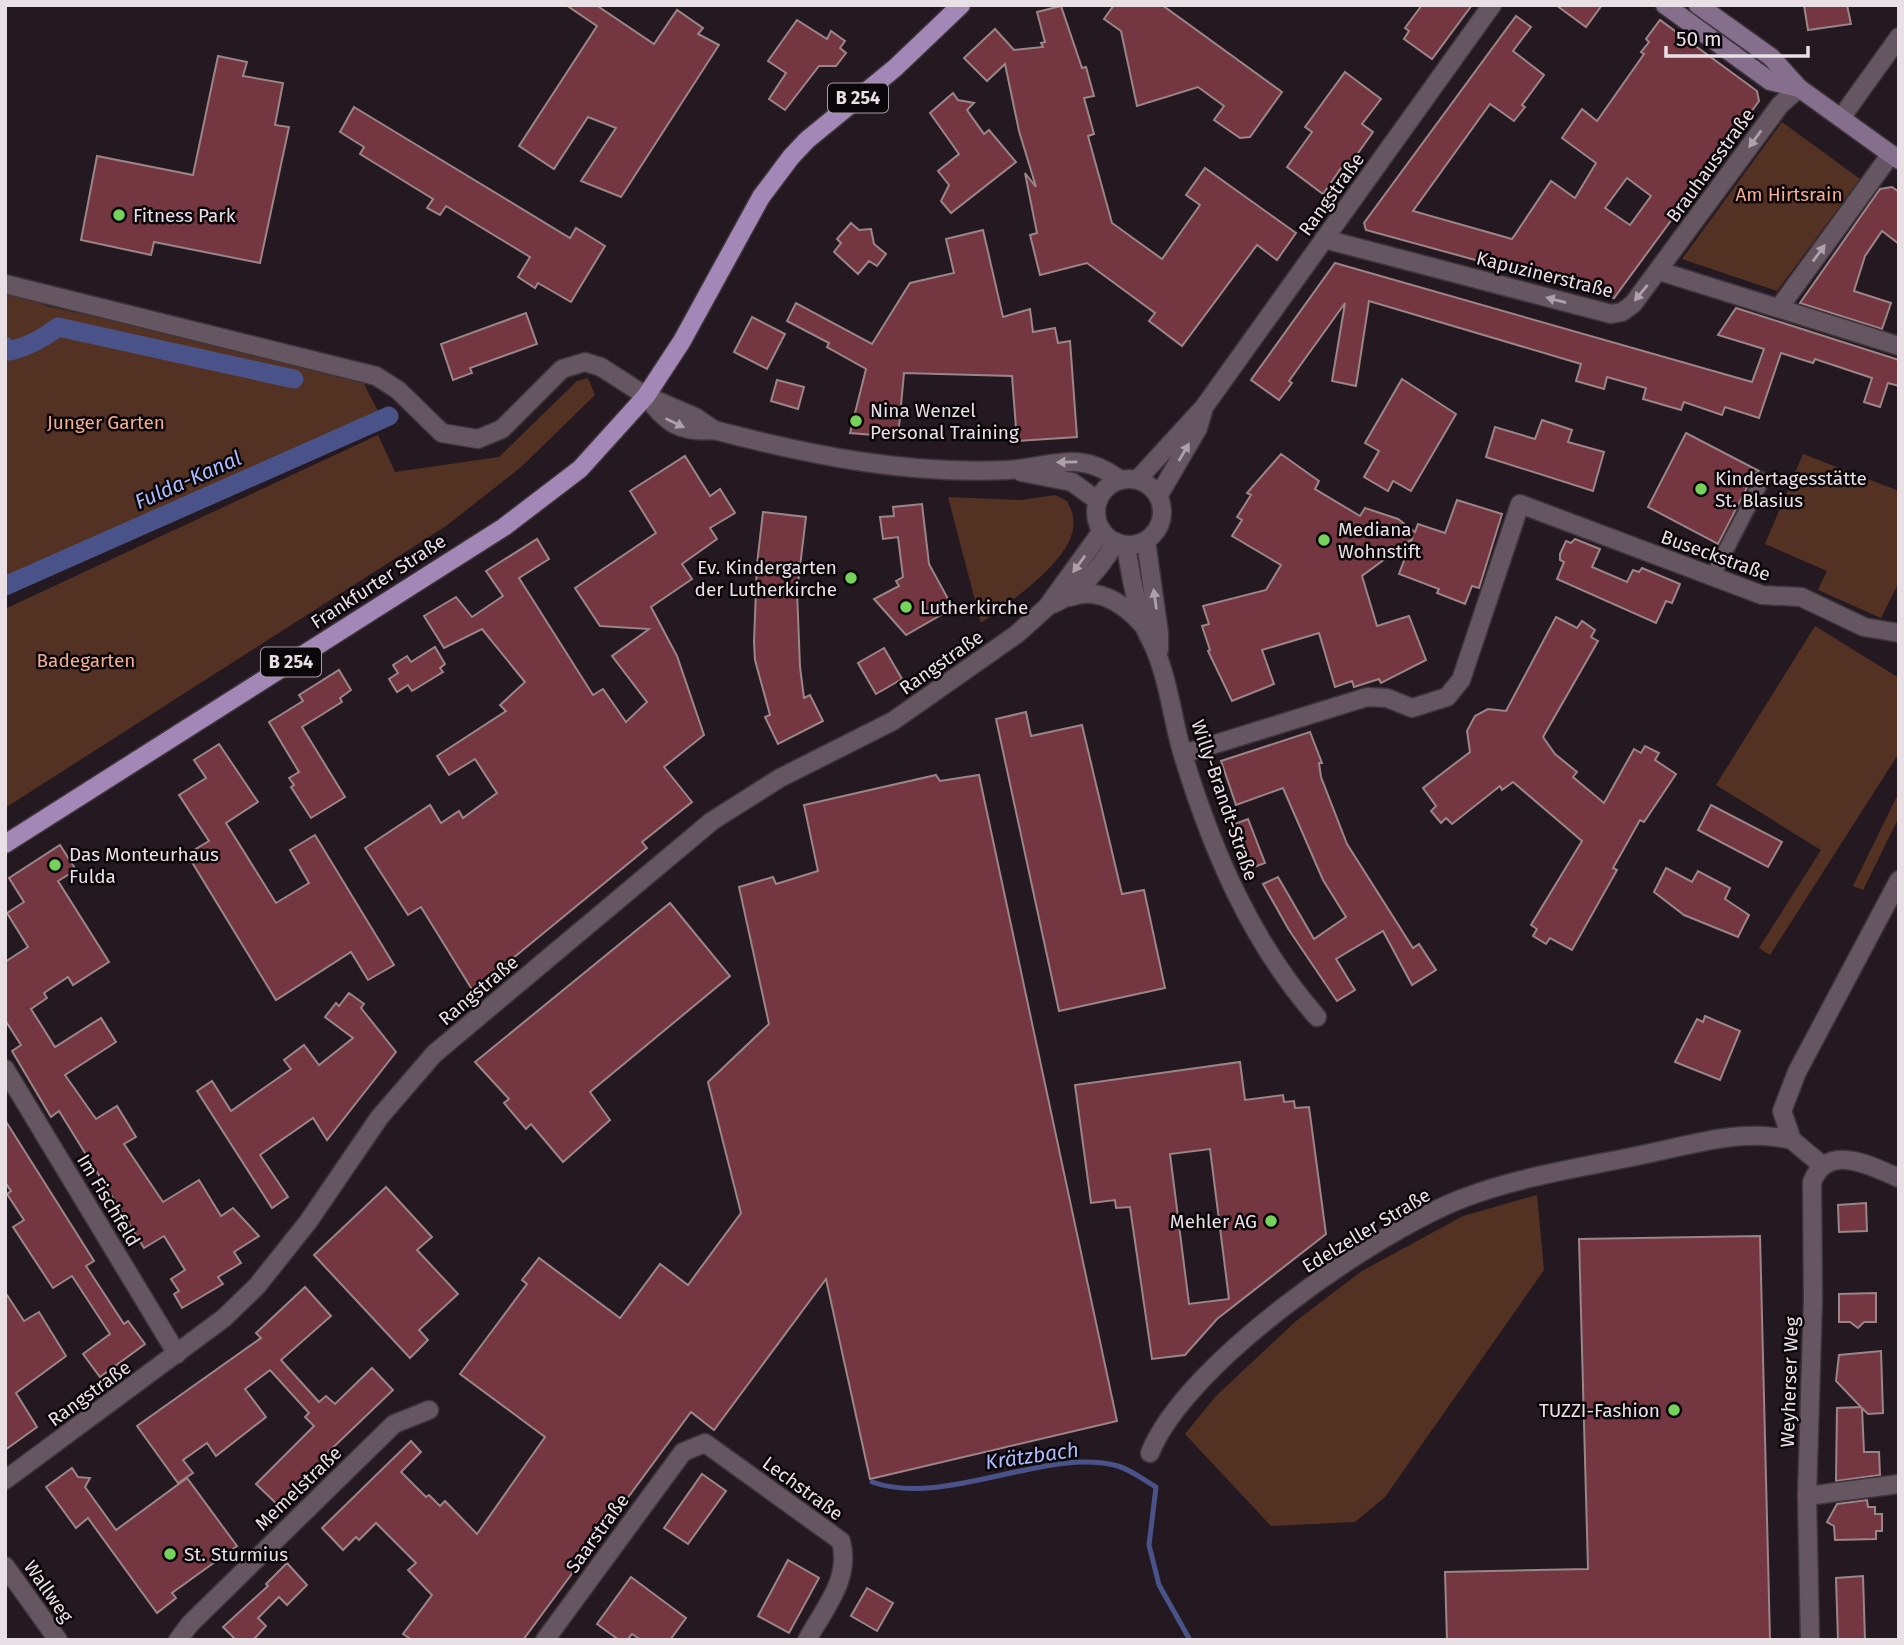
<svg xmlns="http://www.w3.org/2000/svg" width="1904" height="1645" font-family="'Fira Sans',sans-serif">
  <rect width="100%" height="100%" fill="#251921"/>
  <!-- green -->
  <g fill="#533224">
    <polygon points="1782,122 1860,179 1777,291 1682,259"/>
    <polygon points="5,282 46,306 191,338 363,382 379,413 5,577"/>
    <polygon points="588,378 595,395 520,468 446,526 5,808 5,609 378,435 395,472 499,457 577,381"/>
    <polygon points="1803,454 1899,491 1899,582 1881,618 1818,590 1827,571 1765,544"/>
    <path d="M1055,495l12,6c2,5 6,11 6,16 8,39 -65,86 -92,106l-33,-126 73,3z"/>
    <polygon points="1815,626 1899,678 1899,753 1770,955 1759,948 1821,850 1716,785"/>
    <polygon points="1899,792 1899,817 1863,890 1853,886"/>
    <polygon points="1537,1195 1544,1270 1385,1497 1355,1522 1271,1526 1185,1434 1216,1396 1296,1321 1362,1271 1463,1216"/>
  </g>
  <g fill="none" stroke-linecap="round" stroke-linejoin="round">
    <!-- stream -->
    <path stroke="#4a5389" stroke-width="5" d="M872,1482c74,26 175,-36 246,-16 13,4 26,14 38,21l-7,58 10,40 31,55"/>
    <!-- canal -->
    <g stroke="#4a5389" stroke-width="19">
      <path d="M5,346l5,5c19,-5 33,-12 48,-24l236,52"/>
      <polyline points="5,586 389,416"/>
    </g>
  </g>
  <!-- building -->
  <g fill="#743641" stroke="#9a8587" stroke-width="2" fill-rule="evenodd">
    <polygon points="566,5 596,5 654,44 677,10 703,28 698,34 719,45 621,197 581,181 616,128 588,117 554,169 519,146 597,26"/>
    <polygon points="1114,5 1162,5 1282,92 1250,137 1240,138 1214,120 1224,106 1198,87 1137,106 1121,31 1104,19"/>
    <polygon points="1422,5 1472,5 1432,59 1404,39 1409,31 1405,28"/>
    <polygon points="1556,5 1602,5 1586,27"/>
    <polygon points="1804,5 1847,5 1851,24 1808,30"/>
    <polygon points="1061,6 1082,68 1086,67 1094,96 1084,98 1094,134 1088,136 1112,223 1162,259 1200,205 1186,195 1205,168 1296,233 1277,260 1257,245 1182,346 1149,321 1155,313 1087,263 1040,275 1030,235 1037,233 1025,173 1036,187 1019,131 1005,64 987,81 964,58 995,29 1014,50 1043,47 1041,43 1045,42 1037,12"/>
    <path d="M1516,16l15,11 -18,24 31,24 -22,30 3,2 -11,14 -24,-17 -77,107 99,28 39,-58 24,17 21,-35 -34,-25 20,-29 15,12 47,-67 -3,-2 8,-10 -3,-3 14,-19 97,71 2,10 -145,197 -248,-68 -2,-7zM1627,178l24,18 -21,29 -25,-17z"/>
    <polygon points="797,20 827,39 831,31 845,41 840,48 846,53 836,66 819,66 785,110 769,99 786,73 768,61"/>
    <polygon points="218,56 247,62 243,76 283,83 275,125 289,127 260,263 154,242 151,255 81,240 97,156 193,175"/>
    <polygon points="1345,72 1381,99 1362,124 1373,132 1348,167 1344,164 1323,194 1287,167 1312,132 1305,127"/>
    <polygon points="953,93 958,100 974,103 967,110 984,134 989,130 1016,162 951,213 941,201 949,185 938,171 959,154 930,113"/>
    <polygon points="354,107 570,238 576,228 605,246 571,302 538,283 535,288 518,277 530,257 446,206 440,215 427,208 433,199 360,154 364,147 340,132"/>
    <polygon points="1892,187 1899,192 1899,244 1882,231 1865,256 1854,291 1891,303 1882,329 1800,303 1880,189"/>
    <polygon points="851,223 859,230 871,229 874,244 886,254 877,266 869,261 858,274 834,252 841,243 837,239"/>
    <polygon points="983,230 1003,317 1030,309 1033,332 1055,328 1058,343 1070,341 1077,437 1017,441 1012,376 904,373 898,437 850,433 866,369 827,347 829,343 787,321 796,303 872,344 910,283 954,273 946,239"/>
    <polygon points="1335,263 1752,382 1764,349 1718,335 1736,308 1899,360 1899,386 1888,383 1880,407 1864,402 1872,378 1815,359 1813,363 1781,353 1759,418 1725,407 1722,415 1684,402 1681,410 1643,399 1646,388 1607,377 1604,389 1576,381 1581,364 1369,301 1356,386 1332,381 1345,303 1289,381 1292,383 1279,400 1251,380"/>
    <polygon points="526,313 537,344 470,368 472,373 453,380 441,344"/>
    <polygon points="752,317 785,334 767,369 734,352"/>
    <polygon points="1402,379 1456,414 1411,491 1393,481 1388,491 1364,477 1379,451 1365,443"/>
    <polygon points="777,380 804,387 798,409 771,401"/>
    <polygon points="1542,420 1572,430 1568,442 1604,452 1593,491 1486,457 1495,427 1535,439"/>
    <polygon points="1686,433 1759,471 1753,476 1718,544 1648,507"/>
    <polygon points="1281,454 1319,481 1315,489 1360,516 1365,508 1398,519 1415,532 1418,524 1445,533 1457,500 1502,514 1479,588 1472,586 1465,604 1437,593 1439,589 1399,574 1412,539 1362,576 1377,626 1409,616 1426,660 1381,683 1379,679 1354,687 1352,681 1335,687 1319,633 1262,650 1274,684 1232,701 1208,651 1210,650 1202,626 1209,624 1203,606 1266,590 1281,565 1232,536 1242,520 1237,517 1251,495 1247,493"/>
    <polygon points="685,456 710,496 720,489 735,513 710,528 717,539 682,564 692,579 651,607 677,656 704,735 664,767 692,802 642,842 647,848 473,991 421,907 408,915 365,848 430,805 441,823 459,811 463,818 497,793 475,759 449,775 437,756 506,711 500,705 525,682 482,629 444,648 424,616 456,597 472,617 503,596 486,571 537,539 549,559 519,578 593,695 603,689 626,722 647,702 612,656 649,629 600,626 575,588 656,533 630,491"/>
    <polygon points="922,504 929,564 953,608 906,635 874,599 899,586 896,581 903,577 898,537 883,539 880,517 894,516 893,507"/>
    <polygon points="763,512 806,517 797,591 800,667 804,698 810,695 823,721 778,744 765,717 770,715 755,660 754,642 757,564"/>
    <polygon points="1575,539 1600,549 1592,567 1627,582 1633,570 1639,572 1642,568 1680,584 1672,603 1666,601 1656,623 1557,579 1564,562 1560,560 1560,554 1566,541 1571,543"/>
    <polygon points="1556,617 1577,628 1582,621 1595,630 1591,637 1598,641 1543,737 1555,754 1577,772 1573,777 1604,803 1634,749 1641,753 1645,746 1659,753 1655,760 1676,774 1644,822 1640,820 1613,868 1617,870 1572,950 1550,938 1546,944 1533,936 1537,929 1531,925 1582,841 1513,782 1502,790 1500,786 1452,824 1446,818 1441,823 1431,811 1436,806 1423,788 1470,752 1467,731 1475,716 1488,709 1506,711"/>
    <polygon points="435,647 445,664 440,668 443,672 412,691 408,685 397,692 389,679 398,673 393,665 407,656 411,662"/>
    <polygon points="884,648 902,679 876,694 858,663"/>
    <polygon points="339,670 351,690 340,698 342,702 302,727 345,797 311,818 291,787 294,785 289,778 299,772 269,722 303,701 299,695"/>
    <polygon points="1026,712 1031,736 1082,725 1122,894 1144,890 1165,988 1059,1011 996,719"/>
    <polygon points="1310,732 1322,763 1319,763 1321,777 1347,844 1413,948 1419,944 1436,970 1412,985 1383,931 1336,959 1355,990 1337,1001 1289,930 1263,884 1278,877 1314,939 1346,917 1323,880 1283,788 1236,805 1221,761"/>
    <polygon points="219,744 258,802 226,823 276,903 309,883 290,850 315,835 394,965 368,980 351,952 276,1000 187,854 209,841 179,795 206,778 194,760"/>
    <polygon points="936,775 940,781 979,775 1117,1421 870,1479 826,1279 714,1430 691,1412 523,1640 412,1640 403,1634 432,1595 408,1570 416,1563 376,1523 359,1540 356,1537 343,1550 322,1528 411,1441 421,1452 401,1472 426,1497 429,1495 440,1506 445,1501 477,1534 545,1437 460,1374 527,1284 522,1280 539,1258 620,1318 660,1264 688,1285 741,1213 708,1082 769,1024 739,887 773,877 776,884 818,871 804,805"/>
    <polygon points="1711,805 1782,842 1768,867 1698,830"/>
    <polygon points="1248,819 1265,863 1249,869 1232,825"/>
    <polygon points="60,845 76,870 58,881 109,962 73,985 68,977 44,993 47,998 31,1009 55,1047 101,1018 116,1042 65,1075 96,1119 117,1106 136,1137 124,1144 163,1202 199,1180 221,1216 233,1208 259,1236 234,1252 241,1263 218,1277 223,1284 182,1308 174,1294 179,1291 171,1279 185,1270 164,1236 144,1248 59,1111 51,1117 12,1051 21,1045 5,1020 5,962 28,947 7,913 24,902 9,878"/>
    <polygon points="1666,868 1692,882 1698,871 1730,888 1725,899 1749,915 1738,937 1684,915 1654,892"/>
    <polygon points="670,903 730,976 590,1092 610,1120 563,1162 531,1124 526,1129 504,1103 509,1099 475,1062"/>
    <polygon points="349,993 364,1004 361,1008 396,1052 327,1140 313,1118 260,1155 288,1197 272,1208 197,1091 212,1081 231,1111 291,1069 284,1060 304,1045 319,1065 353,1038 325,1017 336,1003 339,1006"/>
    <polygon points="1705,1016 1740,1031 1720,1080 1675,1062 1697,1019 1703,1022"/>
    <path d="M1240,1062l5,38 38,-5 1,7 10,-1 1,7 14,-1 17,127 -109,85 -32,36 -33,4 -22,-152 -14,1 -1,-8 -24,3 -16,-118zM1210,1149l19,150 -40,5 -19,-150z"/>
    <polygon points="5,1120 94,1261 86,1266 124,1324 128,1321 145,1344 100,1377 83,1354 110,1334 72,1276 53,1288 13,1227 24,1220 7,1194 11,1191 5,1182"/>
    <polygon points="386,1187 432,1237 417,1250 458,1294 419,1330 428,1340 410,1358 314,1255"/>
    <polygon points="1866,1203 1867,1231 1839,1232 1838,1205"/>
    <polygon points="1760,1236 1770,1640 1447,1640 1445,1572 1588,1569 1579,1239"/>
    <polygon points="305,1287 331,1316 281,1360 319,1402 326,1396 335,1404 372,1368 393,1390 321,1459 323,1461 279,1506 256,1484 314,1426 305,1417 309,1413 270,1370 245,1389 266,1417 216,1456 207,1443 183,1460 193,1473 178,1483 137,1426 261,1338 256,1333"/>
    <polygon points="5,1292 24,1321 39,1312 66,1356 16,1393 37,1427 5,1450"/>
    <polygon points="1876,1293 1876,1322 1864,1322 1858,1328 1850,1322 1839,1322 1839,1294"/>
    <polygon points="1881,1351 1883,1413 1868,1414 1862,1408 1864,1452 1879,1452 1880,1475 1836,1481 1837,1408 1861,1407 1836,1381 1839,1355"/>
    <polygon points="72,1468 78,1477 90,1478 85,1487 116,1530 187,1478 237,1546 172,1593 176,1598 157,1613 88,1518 76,1528 46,1487"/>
    <polygon points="702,1474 726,1491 688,1544 664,1528"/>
    <polygon points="1867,1500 1868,1507 1875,1507 1875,1514 1882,1514 1882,1531 1876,1531 1876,1539 1835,1540 1834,1526 1827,1522 1837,1504"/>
    <polygon points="788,1560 819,1578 789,1633 758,1616"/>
    <polygon points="287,1563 307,1585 287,1605 279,1597 258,1618 266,1626 253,1640 236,1640 223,1627 268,1586 266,1584"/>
    <polygon points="1863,1576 1865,1640 1838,1640 1836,1578"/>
    <polygon points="631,1577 686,1618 670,1640 641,1640 632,1634 627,1640 619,1640 597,1624"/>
    <polygon points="867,1588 893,1603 877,1631 851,1616"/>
  </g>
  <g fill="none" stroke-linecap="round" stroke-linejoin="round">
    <defs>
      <polyline id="pedestrian" points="1712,577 1762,480"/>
      <g id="minor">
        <polyline points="1841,118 1899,37"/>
        <polyline points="1324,239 1611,314 1622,312 1633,304 1780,105 1799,88"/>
        <polyline points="1659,271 1899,346"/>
        <polyline points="5,284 376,376 398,390 442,433 478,439 502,429 562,369 585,362 601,367 646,396 695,417 714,430"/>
        <polyline points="1779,308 1891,154"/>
        <path d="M646,396c20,26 32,37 68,34 96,25 193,45 294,40 45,-3 70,-21 111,9"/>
        <polyline points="1021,472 1072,482 1098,501"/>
        <circle cx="1129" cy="512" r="33"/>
        <polyline points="1138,479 1204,407 1492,5"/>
        <polyline points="1159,495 1198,428 1203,411"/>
        <polyline points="1146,541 1159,633 1159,650"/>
        <path d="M1126,545c4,28 9,56 19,83 4,10 10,19 13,29 12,31 15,66 25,98 29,95 68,187 134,262"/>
        <path d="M1070,597c29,-11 54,7 73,28"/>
        <path d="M1053,604c29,-13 47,-36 63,-62"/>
        <polyline points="1183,754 1367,697 1387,698 1412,708 1447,697 1461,680 1520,504 1762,595 1801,597 1864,627 1899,633"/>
        <polyline points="5,1069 177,1354"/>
        <polyline points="1823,1166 1792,1140 1782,1111 1797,1072 1899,880"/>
        <path d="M1150,1453c36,-90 222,-219 311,-254 59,-23 124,-32 185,-45 49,-10 96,-26 146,-14"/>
        <polyline points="5,1480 224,1318 257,1286 308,1222 379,1118 434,1054 712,821 780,778 893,721 1017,634 1047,607 1102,531"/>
        <polyline points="1807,1496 1899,1484"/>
        <polyline points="5,1566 58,1640"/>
        <polyline points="178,1640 190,1624 394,1424 429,1410"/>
        <path d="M545,1640l138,-188 22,-9 136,98c10,38 -16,66 -34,99"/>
        <path d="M1810,1640l-3,-144 6,-197 -1,-117c16,-40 59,-16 87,-4"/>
      </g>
      <g id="secondary">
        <polyline points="1665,5 1770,81 1799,88"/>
        <polyline points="1698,5 1771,57 1799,88 1899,160"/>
      </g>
      <polyline id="primary" points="5,844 504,527 580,469 646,396 682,341 761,197 791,157 807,140 895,68 961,5"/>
    </defs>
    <!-- pedestrian casing -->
    <use href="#pedestrian" stroke="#3e343b" stroke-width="18"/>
    <!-- minor casing -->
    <use href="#minor" stroke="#3e343b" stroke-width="21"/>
    <!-- secondary casing -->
    <use href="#secondary" stroke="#3e343b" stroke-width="21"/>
    <!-- primary casing -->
    <use href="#primary" stroke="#3e343b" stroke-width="21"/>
    <!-- pedestrian -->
    <use href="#pedestrian" stroke="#665661" stroke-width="14"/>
    <!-- minor -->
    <use href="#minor" stroke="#665661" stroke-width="18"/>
    <!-- secondary -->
    <use href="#secondary" stroke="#856f8c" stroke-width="18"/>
    <!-- primary -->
    <use href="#primary" stroke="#a387b7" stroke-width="18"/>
  </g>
  <!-- one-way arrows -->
  <defs><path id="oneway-solid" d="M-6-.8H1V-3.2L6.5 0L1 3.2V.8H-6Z" transform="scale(1.75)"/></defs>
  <g fill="#aea2aa">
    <use href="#oneway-solid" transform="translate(1755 139) rotate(126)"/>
    <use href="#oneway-solid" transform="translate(1819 253) rotate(-54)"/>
    <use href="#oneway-solid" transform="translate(1641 293) rotate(129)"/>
    <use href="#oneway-solid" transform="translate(1556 300) rotate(-165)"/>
    <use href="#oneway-solid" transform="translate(675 423) rotate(26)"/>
    <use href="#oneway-solid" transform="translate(1184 452) rotate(-60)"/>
    <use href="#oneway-solid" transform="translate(1067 462) rotate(179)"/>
    <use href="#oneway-solid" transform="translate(1079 564) rotate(126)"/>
    <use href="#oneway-solid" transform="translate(1155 599) rotate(-98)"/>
  </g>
  <!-- markers -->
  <g fill="#75d25b" stroke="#0b0609" stroke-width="2.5">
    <circle cx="119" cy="215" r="7"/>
    <circle cx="856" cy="421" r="7"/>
    <circle cx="1701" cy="489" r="7"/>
    <circle cx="1324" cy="540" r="7"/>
    <circle cx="851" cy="578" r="7"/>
    <circle cx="906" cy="607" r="7"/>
    <circle cx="55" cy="865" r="7"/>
    <circle cx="1271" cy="1221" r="7"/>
    <circle cx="1674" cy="1410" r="7"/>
    <circle cx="170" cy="1554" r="7"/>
  </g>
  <g text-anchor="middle" stroke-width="5" stroke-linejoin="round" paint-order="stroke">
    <!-- shield labels -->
    <g fill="#0b0609" stroke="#a69fa4" stroke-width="2">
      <rect x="828" y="83.5" width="60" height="29" rx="5"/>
      <rect x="261" y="647.5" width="60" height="29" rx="5"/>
    </g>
    <g font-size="18" font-weight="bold" fill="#e9e0e6">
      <text x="858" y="104">B 254</text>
      <text x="291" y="668">B 254</text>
    </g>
    <!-- street labels -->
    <g font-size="19" fill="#e9e0e6" stroke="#0b0609">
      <text transform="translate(1710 165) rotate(-54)" y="7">Brauhausstraße</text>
      <text transform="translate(1331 194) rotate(-54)" y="7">Rangstraße</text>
      <text transform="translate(1545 274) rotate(14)" y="7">Kapuzinerstraße</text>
      <text transform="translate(1716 555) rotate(20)" y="7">Buseckstraße</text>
      <text transform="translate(378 581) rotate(-33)" y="7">Frankfurter Straße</text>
      <text transform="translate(941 662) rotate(-35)" y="7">Rangstraße</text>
      <text transform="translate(1225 800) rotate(71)" y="7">Willy-Brandt-Straße</text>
      <text transform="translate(478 990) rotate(-40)" y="7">Rangstraße</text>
      <text transform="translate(109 1200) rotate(59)" y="7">Im Fischfeld</text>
      <text transform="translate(1366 1230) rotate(-31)" y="7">Edelzeller Straße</text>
      <text transform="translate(1789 1382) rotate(-88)" y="7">Weyherser Weg</text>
      <text transform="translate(89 1393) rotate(-36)" y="7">Rangstraße</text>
      <text transform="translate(298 1488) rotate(-44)" y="7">Memelstraße</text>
      <text transform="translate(803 1488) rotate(36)" y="7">Lechstraße</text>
      <text transform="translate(597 1533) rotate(-54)" y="7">Saarstraße</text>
      <text transform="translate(49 1591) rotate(55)" y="7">Wallweg</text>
    </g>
    <!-- park labels -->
    <g font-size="19" fill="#f5ad90" stroke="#0b0609">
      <text x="1789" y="201">Am Hirtsrain</text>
      <text x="106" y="429">Junger Garten</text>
      <text x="86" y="667">Badegarten</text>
    </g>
    <!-- poi labels -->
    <g font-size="19" fill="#e9e0e6" stroke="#0b0609" text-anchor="start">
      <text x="133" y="222">Fitness Park</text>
      <text x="870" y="417">Nina Wenzel<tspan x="870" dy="22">Personal Training</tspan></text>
      <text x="1715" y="485">Kindertagesstätte<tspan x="1715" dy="22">St. Blasius</tspan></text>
      <text x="1338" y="536">Mediana<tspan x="1338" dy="22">Wohnstift</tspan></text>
      <text x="837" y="574" text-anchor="end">Ev. Kindergarten<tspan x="837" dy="22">der Lutherkirche</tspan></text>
      <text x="920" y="614">Lutherkirche</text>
      <text x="69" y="861">Das Monteurhaus<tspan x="69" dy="22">Fulda</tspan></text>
      <text x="1257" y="1228" text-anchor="end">Mehler AG</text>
      <text x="1660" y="1417" text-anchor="end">TUZZI-Fashion</text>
      <text x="184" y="1561">St. Sturmius</text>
    </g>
    <!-- water labels -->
    <g font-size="21" font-style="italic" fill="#acbbfc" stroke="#0b0609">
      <text transform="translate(188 480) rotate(-24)" y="7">Fulda-Kanal</text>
      <text transform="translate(1032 1456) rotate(-8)" y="7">Krätzbach</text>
    </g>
  </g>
  <!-- border -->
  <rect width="1904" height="1645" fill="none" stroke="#e9e0e6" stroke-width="14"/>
  <!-- scale -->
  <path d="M1666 46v10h142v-10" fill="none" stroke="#e9e0e6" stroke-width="3.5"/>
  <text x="1676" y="46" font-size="21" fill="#e9e0e6" stroke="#0b0609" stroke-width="5" paint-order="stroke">50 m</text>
</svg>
